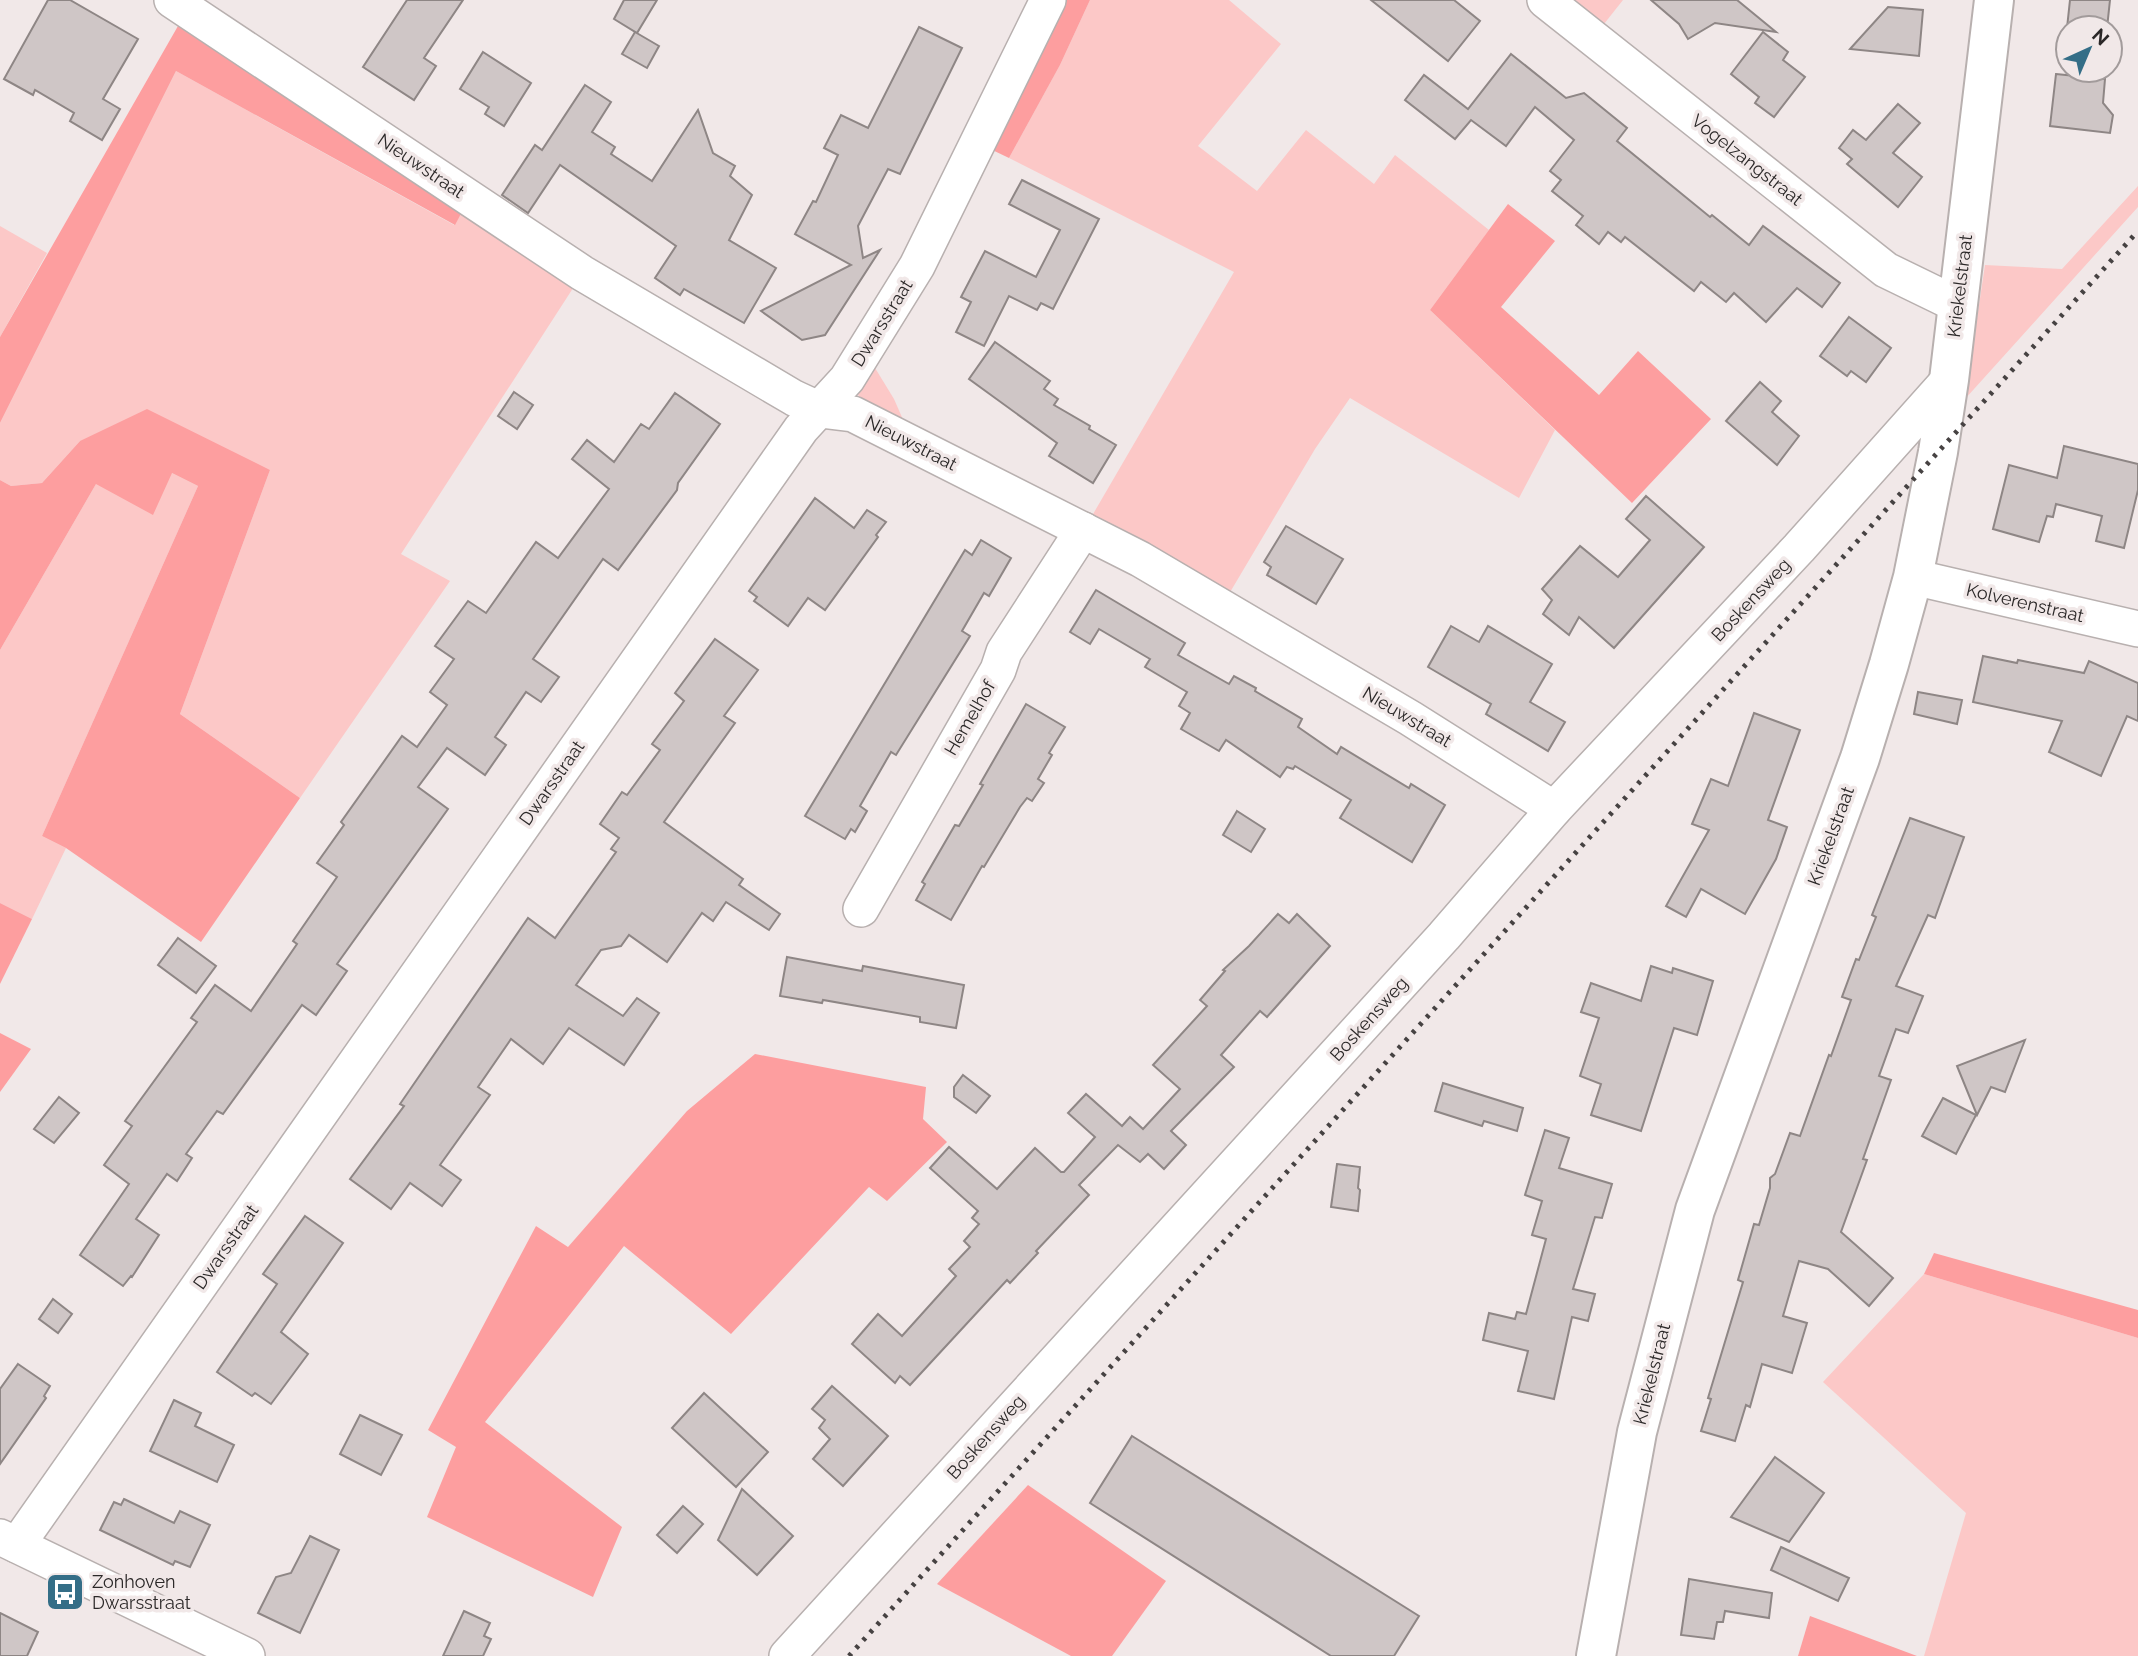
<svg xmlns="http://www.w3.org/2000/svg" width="2138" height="1656" font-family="Raleway,sans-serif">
  <rect width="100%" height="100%" fill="#f1e8e8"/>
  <!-- green -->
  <g fill="#fcc8c7">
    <polygon points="1090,0 1229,0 1281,44 1198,146 1257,191 1306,130 1374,184 1395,155 1489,230 1430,310 1555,430 1519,498 1350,398 1315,449 1226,599 1089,521 1234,272 1009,158 1060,65"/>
    <polygon points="1564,0 1623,0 1600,29"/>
    <polygon points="176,71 454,225 464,208 577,282 401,554 450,581 300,798 180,714 270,470 80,441 42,483 11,486 0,480 0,423"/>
    <polygon points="2138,186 2138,207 1965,399 1985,265 2062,269"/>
    <polygon points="0,226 47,253 0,337"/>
    <polygon points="872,363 894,399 908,431 860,402 857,390"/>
    <polygon points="172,473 198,486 42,836 66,848 32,919 0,903 0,650 96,484"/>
    <polygon points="1924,1274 2138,1338 2138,1656 1924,1656 1966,1513 1823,1382"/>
  </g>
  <!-- forest -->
  <g fill="#fd9e9f">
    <polygon points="1057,0 1090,0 1060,65 1009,158 984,146"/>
    <polygon points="178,26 464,208 455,225 176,71 0,423 0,337"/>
    <polygon points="1508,204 1555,241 1501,307 1599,395 1638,351 1711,419 1632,503 1430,310"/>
    <polygon points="147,409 270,470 180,714 300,798 201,942 66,848 42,836 198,486 172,473 153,515 96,484 0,650 0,480 11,486 42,483 80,441"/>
    <polygon points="0,903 32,919 0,984"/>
    <polygon points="0,1033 31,1049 0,1092"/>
    <polygon points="755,1054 926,1087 923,1119 947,1142 887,1201 869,1187 731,1334 624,1246 485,1422 622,1527 593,1597 427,1517 456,1447 428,1430 536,1226 568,1247 687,1111"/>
    <polygon points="1934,1253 2138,1310 2138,1338 1924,1274"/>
    <polygon points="1028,1485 1166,1581 1112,1656 1071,1656 937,1584"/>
    <polygon points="1810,1616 1917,1656 1798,1656"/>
  </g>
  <!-- building -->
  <g fill="#cfc6c6" stroke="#8e8685" stroke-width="2">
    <polygon points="48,0 70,0 138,39 103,99 120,109 102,140 70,121 74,113 35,90 33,95 4,79"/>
    <polygon points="407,0 463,0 424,58 436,66 414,100 363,67"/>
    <polygon points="624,0 657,0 637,33 614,19"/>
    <polygon points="1371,0 1454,0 1480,21 1448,61"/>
    <polygon points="1651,0 1737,0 1776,32 1715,23 1688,39 1679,24"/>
    <polygon points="2070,0 2110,0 2107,28 2067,28"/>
    <polygon points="1888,7 1923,10 1919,56 1850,49"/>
    <polygon points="919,27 962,48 900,174 888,169 858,226 863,258 880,250 825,335 802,340 761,311 851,265 795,234 813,201 816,202 838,155 824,148 841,115 868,128"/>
    <polygon points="635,32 659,46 647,68 622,54"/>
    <polygon points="1763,32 1788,52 1783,60 1805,77 1774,117 1755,103 1759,97 1731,74"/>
    <polygon points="483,52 531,83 504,126 485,114 489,107 460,89"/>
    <polygon points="1511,54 1566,98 1584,93 1627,128 1617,141 1710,217 1712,215 1749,245 1763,226 1840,283 1822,307 1797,288 1766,322 1734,293 1726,302 1701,282 1694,291 1625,237 1621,242 1608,232 1599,244 1576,225 1583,216 1552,191 1561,180 1550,171 1574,140 1535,107 1506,146 1471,120 1455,139 1405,100 1424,75 1468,109"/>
    <polygon points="2056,74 2105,79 2103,103 2113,115 2110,133 2050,126"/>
    <polygon points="585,85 611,102 592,132 615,147 611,154 652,181 698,110 713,153 735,166 730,176 752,195 729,240 776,268 744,323 684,289 680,295 655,278 676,246 560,165 528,213 502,195 535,145 542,150"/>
    <polygon points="1898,104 1920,123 1893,153 1922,177 1898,207 1847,164 1852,159 1839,148 1853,130 1866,140"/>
    <polygon points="1022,180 1099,219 1053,309 1041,303 1037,310 1009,296 984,346 956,332 971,302 961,297 985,251 1036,277 1060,230 1009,204"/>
    <polygon points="1849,317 1891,348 1866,382 1851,371 1847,376 1820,356"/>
    <polygon points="995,342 1050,381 1044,389 1058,399 1054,405 1090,426 1089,429 1116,445 1093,483 1049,456 1057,443 969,379"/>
    <polygon points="1760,382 1781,401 1772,412 1799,436 1777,465 1726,421"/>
    <polygon points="514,392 533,405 517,429 498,416"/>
    <polygon points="675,393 720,424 678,483 677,490 618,570 603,559 533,659 559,677 541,702 526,692 495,737 506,745 485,775 447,748 418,787 448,809 337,964 347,971 316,1015 302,1005 223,1114 217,1111 186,1154 192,1158 177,1181 167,1174 136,1219 159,1235 132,1277 131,1276 123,1286 80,1255 129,1184 104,1165 132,1126 125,1121 197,1022 191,1018 215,985 251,1011 297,944 293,941 337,877 317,863 344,825 341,822 402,736 417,747 447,705 430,692 454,659 435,646 468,601 486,613 536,542 558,558 609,489 572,459 587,440 614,462 641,424 649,429"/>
    <polygon points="2064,446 2138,464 2138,490 2124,548 2096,541 2102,516 2056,504 2053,517 2047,516 2039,542 1993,529 2009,465 2057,478"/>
    <polygon points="1646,496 1704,547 1614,648 1579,617 1569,635 1543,614 1552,600 1542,589 1580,546 1618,577 1650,540 1626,519"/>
    <polygon points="815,498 854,528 867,510 886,522 876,535 878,537 825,610 808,598 788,626 754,601 757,597 749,591"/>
    <polygon points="1286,526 1343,559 1316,604 1267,575 1271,567 1264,562"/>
    <polygon points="981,540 1011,558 989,596 984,593 962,631 970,636 896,755 891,752 860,806 867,811 855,832 851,829 845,839 805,816 965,550 972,555"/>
    <polygon points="1096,590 1185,643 1178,655 1229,684 1234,676 1256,688 1255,691 1302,719 1298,727 1337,754 1341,747 1409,788 1411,784 1445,805 1412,862 1340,818 1351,800 1295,766 1293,769 1287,767 1280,777 1226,740 1219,751 1181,729 1190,713 1179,706 1187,692 1145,667 1150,659 1099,629 1090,644 1070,632"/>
    <polygon points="1451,626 1479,642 1488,626 1552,664 1530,702 1565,722 1548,751 1486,714 1491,704 1428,667"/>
    <polygon points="715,639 758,670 724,716 735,723 664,822 743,879 739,885 780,914 769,930 726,902 713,921 702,913 667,962 629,935 621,946 601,950 576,985 623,1016 637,998 659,1013 624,1065 569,1028 543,1064 511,1039 478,1087 490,1095 440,1165 461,1180 442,1206 410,1183 391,1209 350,1179 404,1106 400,1104 528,918 555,938 616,852 611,849 619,838 600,824 622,792 627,795 660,750 652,744 684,701 675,693"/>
    <polygon points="1983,656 2017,663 2018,660 2084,673 2089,661 2138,683 2138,721 2127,716 2101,776 2049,752 2062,721 1973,702"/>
    <polygon points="1918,692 1962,700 1957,724 1914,714"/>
    <polygon points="1026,704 1065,727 1049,753 1052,755 1038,779 1044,783 1032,801 1027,798 1020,807 984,867 982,866 951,920 916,900 925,884 922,882 955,825 959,826 983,785 980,784"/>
    <polygon points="1754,713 1800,730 1768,820 1787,827 1776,859 1745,914 1701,889 1686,917 1666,906 1709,830 1692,824 1711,779 1728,786"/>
    <polygon points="1237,811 1265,829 1251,852 1223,835"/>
    <polygon points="1910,818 1964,837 1935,918 1928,915 1896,986 1923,996 1908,1033 1896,1029 1879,1076 1891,1080 1863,1159 1867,1160 1841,1232 1893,1278 1869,1306 1828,1269 1799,1261 1783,1316 1807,1323 1792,1373 1762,1364 1750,1407 1746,1405 1735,1441 1701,1431 1711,1399 1708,1398 1743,1282 1738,1280 1754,1224 1759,1225 1770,1188 1770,1178 1775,1174 1790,1133 1800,1136 1829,1055 1831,1056 1851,1000 1842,997 1856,959 1859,960 1876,917 1872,915"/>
    <polygon points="1278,914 1289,923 1297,914 1330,946 1267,1017 1260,1011 1221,1055 1234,1067 1171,1131 1186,1145 1164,1169 1148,1154 1140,1162 1118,1145 1079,1185 1089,1195 1036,1251 1038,1253 1010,1283 1007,1280 910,1385 900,1376 895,1383 852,1344 878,1314 902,1336 956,1276 949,1269 970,1247 964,1241 979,1224 972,1218 978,1211 930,1168 949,1147 997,1189 1035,1148 1061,1172 1064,1172 1095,1137 1068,1113 1086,1094 1122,1126 1130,1117 1143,1129 1180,1089 1153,1065 1207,1006 1200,1000 1225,971 1223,970 1249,946"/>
    <polygon points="178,938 216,966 196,993 158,965"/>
    <polygon points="787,957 862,971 863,966 964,985 956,1028 920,1022 920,1017 823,1000 822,1003 780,996"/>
    <polygon points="1651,966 1672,973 1673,968 1713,981 1697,1035 1674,1028 1641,1131 1591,1115 1601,1084 1580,1076 1599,1018 1581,1012 1591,983 1641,1001"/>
    <polygon points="2025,1040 2005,1092 1991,1087 1977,1115 1957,1066"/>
    <polygon points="963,1075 990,1096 976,1113 954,1097 954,1087"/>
    <polygon points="1443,1083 1523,1108 1517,1131 1484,1121 1482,1126 1435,1111"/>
    <polygon points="59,1097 79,1113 54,1143 34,1129"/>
    <polygon points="1943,1098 1976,1115 1956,1154 1922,1136"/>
    <polygon points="1545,1130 1569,1138 1559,1168 1612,1184 1602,1218 1595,1217 1573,1289 1595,1294 1588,1321 1572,1317 1554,1399 1518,1391 1528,1351 1483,1340 1489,1313 1515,1319 1517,1312 1526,1314 1546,1239 1532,1235 1542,1201 1525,1195"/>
    <polygon points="1337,1164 1360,1167 1358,1188 1360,1190 1358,1211 1331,1207"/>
    <polygon points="305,1216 343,1243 281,1332 308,1354 271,1404 255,1393 252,1396 217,1372 277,1284 263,1274"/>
    <polygon points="53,1299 72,1314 58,1333 39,1319"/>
    <polygon points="18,1364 50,1386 44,1396 46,1398 0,1464 0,1389"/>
    <polygon points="832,1386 888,1436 843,1486 813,1459 830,1439 819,1428 825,1420 812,1409"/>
    <polygon points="704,1393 768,1452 736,1487 672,1428"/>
    <polygon points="174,1400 201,1413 195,1426 234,1445 217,1482 150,1451"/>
    <polygon points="360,1415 402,1435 381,1475 340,1454"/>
    <polygon points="1132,1436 1419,1616 1394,1656 1331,1656 1090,1503"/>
    <polygon points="1775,1457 1824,1493 1789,1542 1731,1517"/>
    <polygon points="742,1489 793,1536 757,1575 718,1540"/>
    <polygon points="124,1499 174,1523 180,1511 210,1525 190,1567 175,1561 173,1565 100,1530 114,1502 121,1505"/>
    <polygon points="683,1506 703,1524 677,1553 657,1535"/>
    <polygon points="310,1536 339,1550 300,1633 258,1613 276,1577 291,1573"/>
    <polygon points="1781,1547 1849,1578 1838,1601 1771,1570"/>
    <polygon points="1689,1579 1772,1593 1769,1618 1725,1611 1723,1622 1717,1622 1714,1639 1681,1635"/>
    <polygon points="464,1611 490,1623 484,1636 491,1639 483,1656 443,1656"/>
    <polygon points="0,1613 38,1632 27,1656 0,1656"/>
  </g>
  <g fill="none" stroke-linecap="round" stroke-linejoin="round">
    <defs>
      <g id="minor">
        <polyline points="172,0 582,273 794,398 820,410 853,414 1140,559 1410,718 1554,809"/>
        <polyline points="1545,0 1886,270 1958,305"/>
        <polyline points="1913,577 2138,629"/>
        <polyline points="861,909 998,670 1004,652 1083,530"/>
        <polyline points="0,1537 247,1656"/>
        <polyline points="17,1545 801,429 847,379 917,266 1048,0"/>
        <polyline points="787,1656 1444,936 1554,809 1799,548 1949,380"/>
      </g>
      <polyline id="tertiary" points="1596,1656 1637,1432 1695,1210 1860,758 1889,664 1913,577 1938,452 1949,380 1994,0"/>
    </defs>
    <!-- minor casing -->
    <use href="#minor" stroke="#b8b0af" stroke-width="38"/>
    <!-- tertiary casing -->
    <use href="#tertiary" stroke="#b8b0af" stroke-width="42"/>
    <!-- minor -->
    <use href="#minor" stroke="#fff" stroke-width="35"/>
    <!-- tertiary -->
    <use href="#tertiary" stroke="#fff" stroke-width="38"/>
    <!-- rail -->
    <polyline stroke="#464242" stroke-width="5" stroke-dasharray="3.5 7" stroke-linecap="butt" points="849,1656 2138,231"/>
  </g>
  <!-- icons -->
  <defs>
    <symbol id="bus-square" viewBox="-11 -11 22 22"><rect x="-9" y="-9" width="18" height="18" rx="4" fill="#346e87" stroke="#f1e8e8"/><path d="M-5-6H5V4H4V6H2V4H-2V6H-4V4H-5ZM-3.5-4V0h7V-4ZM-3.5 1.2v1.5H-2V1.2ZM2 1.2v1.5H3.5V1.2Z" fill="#fff"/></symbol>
  </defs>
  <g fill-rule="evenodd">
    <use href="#bus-square" x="43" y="1570" width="44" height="44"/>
  </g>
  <g text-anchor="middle" stroke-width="7" stroke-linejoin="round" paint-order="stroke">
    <!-- street labels -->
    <g font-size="18" fill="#2b2828" stroke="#f1e8e8">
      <text transform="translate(1747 160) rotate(38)" y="6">Vogelzangstraat</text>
      <text transform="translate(421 166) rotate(34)" y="6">Nieuwstraat</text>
      <text transform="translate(1960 286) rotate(-83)" y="6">Kriekelstraat</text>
      <text transform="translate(882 323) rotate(-58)" y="6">Dwarsstraat</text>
      <text transform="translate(911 443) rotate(27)" y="6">Nieuwstraat</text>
      <text transform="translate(1751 600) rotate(-47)" y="6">Boskensweg</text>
      <text transform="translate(2025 603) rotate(13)" y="6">Kolverenstraat</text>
      <text transform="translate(1407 717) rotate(31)" y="6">Nieuwstraat</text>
      <text transform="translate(970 718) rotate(-60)" y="6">Hemelhof</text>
      <text transform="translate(552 783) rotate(-55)" y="6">Dwarsstraat</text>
      <text transform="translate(1831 836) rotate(-70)" y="6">Kriekelstraat</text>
      <text transform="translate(1369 1019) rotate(-48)" y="6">Boskensweg</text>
      <text transform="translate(226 1247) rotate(-55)" y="6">Dwarsstraat</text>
      <text transform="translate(1652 1374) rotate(-76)" y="6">Kriekelstraat</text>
      <text transform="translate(986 1437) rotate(-48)" y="6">Boskensweg</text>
    </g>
    <!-- poi labels -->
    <g font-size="18" fill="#2b2828" stroke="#f1e8e8" text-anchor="start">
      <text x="92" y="1588">Zonhoven<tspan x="92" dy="21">Dwarsstraat</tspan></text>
    </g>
  </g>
  <!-- north arrow -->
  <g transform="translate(2089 49) rotate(44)"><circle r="33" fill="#f1e8e8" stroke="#a29b9b" stroke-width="2"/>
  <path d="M0-5L12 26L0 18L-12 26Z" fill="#346e87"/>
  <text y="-10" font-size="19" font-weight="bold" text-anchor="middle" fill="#2b2828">N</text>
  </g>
</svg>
